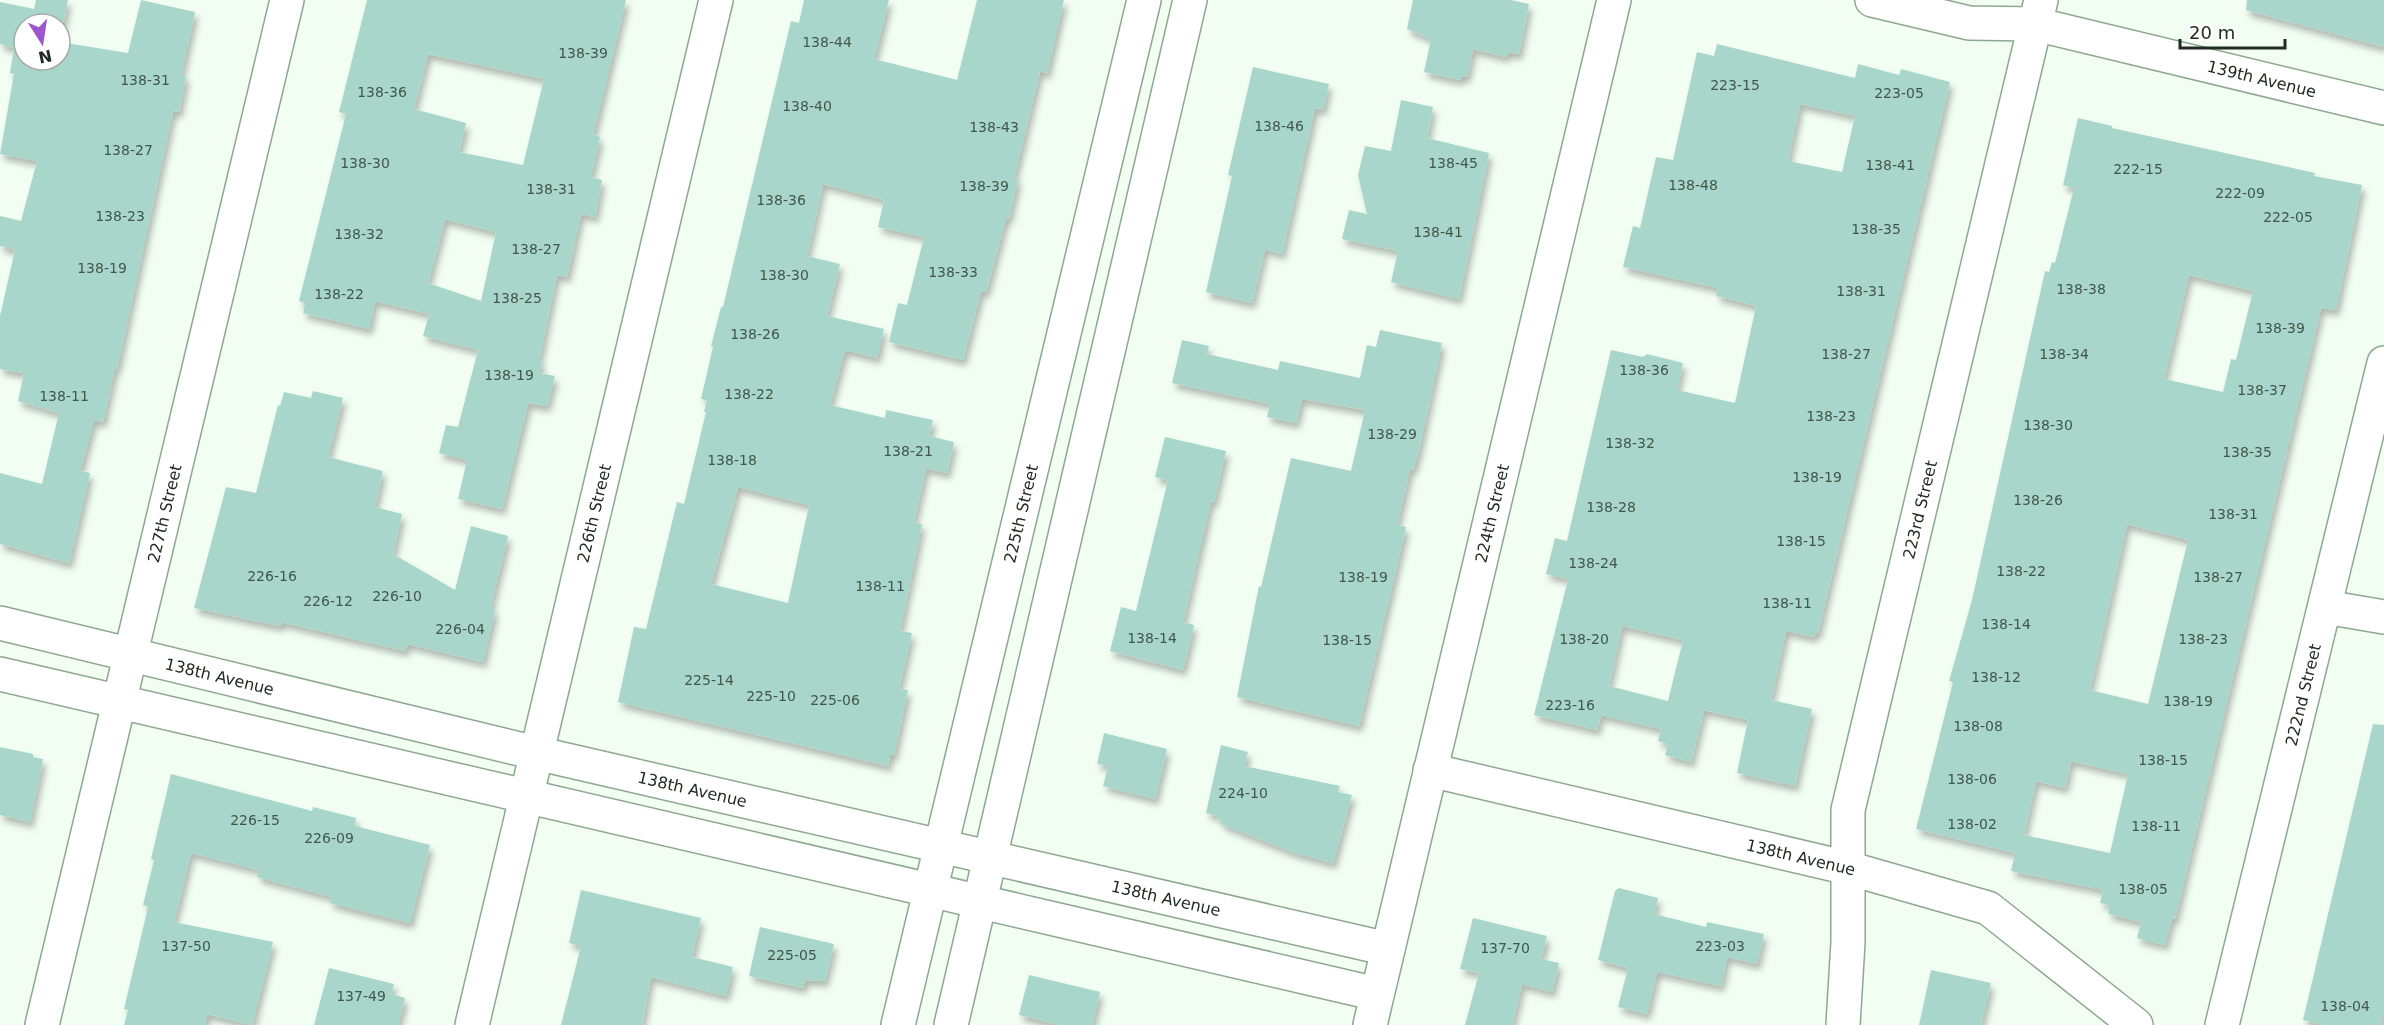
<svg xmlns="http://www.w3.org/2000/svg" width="2384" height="1025" font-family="'DejaVu Sans',sans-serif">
  <defs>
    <filter id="shadow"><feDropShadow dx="3.5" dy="6" stdDeviation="3" flood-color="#0004"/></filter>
  </defs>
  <rect width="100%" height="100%" fill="#f2fef2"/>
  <!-- building -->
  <g fill="#a8d6cb" fill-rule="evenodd" filter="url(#shadow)">
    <polygon points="36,0 68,0 60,39 60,24 24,24 24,60 60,60 60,42 128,53 141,0 195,12 181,75 186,76 179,112 173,111 117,369 115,368 103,422 94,420 80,471 90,473 69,563 0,544 0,473 42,484 59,413 18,401 24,373 0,369 0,316 15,250 0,246 0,216 21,221 37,161 0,154 14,74 10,73 14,48 0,44 0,2 34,9"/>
    <path d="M367,0h259l-33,135 7,2 -9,40 11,3 -7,37 -14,-3 -14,63 -10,-2 -18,85 3,1 -3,12 16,3 -8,30 -19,-3 -26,106 -44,-10 9,-39 -28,-7 7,-28 12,2 20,-77 -55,-14 6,-22 -54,-13 -6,28 -66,-16 2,-10 -6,-2 47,-187 -7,-2zM428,54l116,25 -21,86 -64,-13 7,-29 -52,-14zM445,219l51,13 -15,69 -53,-18z"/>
    <path d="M804,0h85l-15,59 83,21 20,-80h87l-17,73 -7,-2 -26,107 4,1 -9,40 -3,-1 -20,74 -5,-1 -18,69 -74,-18 9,-39 9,2 17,-68 -46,-10 6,-27 -61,-16 -16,72 33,8 -13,52 57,13 -7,29 -32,-8 -15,55 55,13 1,-8 47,10 -4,16 25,6 -7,31 -21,-5 -12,54 8,2 -22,107 12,2 -13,56 9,1 -14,65h-4l-2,11 -270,-64 16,-75 12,2 31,-127 7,2 22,-92h-2l3,-12 -6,-1 12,-52 -2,-1 10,-39h2l68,-286 8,2zM738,487l71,18 -21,98 -77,-19z"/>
    <polygon points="1413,0 1511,0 1529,4 1519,54 1508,52 1506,57 1473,49 1467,77 1461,76 1460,80 1424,72 1431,39 1407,29"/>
    <polygon points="2247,0 2384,0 2384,47 2246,10"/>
    <path d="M1717,44l138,34 3,-14 41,11 2,-6 49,13 -132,551 -3,-1 -1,5 -28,-6 -15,69 41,9 -17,77 -58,-13 11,-53 -44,-10 -13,52 -26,-7 3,-11 -10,-3 3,-12 -60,-14 -4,15 -63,-15 34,-136 -22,-5 9,-36 12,3 44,-191 32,7 4,-3 36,9 -6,27 58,13 21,-97 -40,-10 2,-8 -95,-21 10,-41 7,2 16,-71 17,3 24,-108 17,4zM1800,104l55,12 -13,56 -54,-11zM1622,626l61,14 -15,61 -59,-15z"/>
    <polygon points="1253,67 1329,84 1323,110 1315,108 1282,254 1265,249 1252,303 1206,292 1232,176 1228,175"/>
    <polygon points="1401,100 1433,107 1427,138 1489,153 1459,299 1391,282 1398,251 1342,239 1349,210 1367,214 1358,175 1365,146 1391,151"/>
    <path d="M2078,118l34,8v2l203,45 -1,3 48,9 -26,125 -15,-2 -146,611 -3,-1 -7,27 -28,-7 4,-16 -33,-8 2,-9 -10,-2 3,-13 -92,-19 4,-18 -99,-24 37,-147 -4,-1 23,-81 73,-329 4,1 3,-10 3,1 19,-75 -11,-3zM2189,275l64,16 -17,69 -5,-1 -8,33 -59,-13zM2127,524l61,16 -40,164 -58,-14zM2071,761l57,13 -18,79 -86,-18 12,-54 29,7z"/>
    <polygon points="1380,330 1442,343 1419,450 1413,470 1410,469 1397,525 1406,527 1359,726 1237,697 1259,586 1261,587 1291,458 1351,471 1365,410 1302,399 1296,423 1267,417 1270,404 1172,383 1182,340 1209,346 1207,354 1278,370 1280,361 1360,378 1367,345 1376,347"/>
    <polygon points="313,391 343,398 328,457 383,471 375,507 402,514 393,554 455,590 471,526 508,536 493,596 491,609 495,610 483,662 407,644 405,651 281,622 280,626 194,608 226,487 256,493 278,405 280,406 284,392 311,398"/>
    <polygon points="1165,437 1226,451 1214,502 1211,501 1183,622 1194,625 1183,670 1110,651 1121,607 1136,611 1168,480 1155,477"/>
    <polygon points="2373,724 2384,725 2384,1008 2380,1025 2325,1025 2303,1020"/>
    <polygon points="1104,733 1167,749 1155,799 1103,786 1108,766 1097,764"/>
    <polygon points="1221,745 1248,752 1244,766 1340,786 1338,792 1352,795 1333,863 1295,853 1221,824 1222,820 1217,819 1218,816 1206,813"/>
    <polygon points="0,747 33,754 33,757 43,759 30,822 0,815"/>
    <polygon points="171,774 312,811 313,807 356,818 355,826 430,845 410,923 330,903 332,897 257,877 259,870 191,853 174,922 273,942 252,1025 207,1014 205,1025 124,1025 128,1010 124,1009 148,907 143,905 154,860 151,859"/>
    <polygon points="1619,888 1658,898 1654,914 1706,927 1707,922 1764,934 1757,964 1727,957 1721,986 1657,972 1647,1014 1618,1007 1628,968 1598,960 1615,891"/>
    <polygon points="581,890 701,918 692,957 733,967 726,996 651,977 642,1025 561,1025 581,946 569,943"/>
    <polygon points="1473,918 1547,936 1541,959 1559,963 1552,992 1522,984 1512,1025 1465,1025 1479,973 1460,969"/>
    <polygon points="760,927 834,944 825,981 805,980 803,988 749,976"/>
    <polygon points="329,968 394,984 391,994 405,998 398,1025 314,1025"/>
    <polygon points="1931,970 1991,983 1981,1025 1919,1025"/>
    <polygon points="1029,975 1100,992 1092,1025 1059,1025 1019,1015"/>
  </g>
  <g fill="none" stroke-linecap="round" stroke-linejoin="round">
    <defs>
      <g id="minor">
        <path id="s1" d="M1872,0l97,23 66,1 349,84"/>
        <polyline points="2325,607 2384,617"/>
        <path id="s2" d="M0,623l536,130 852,196"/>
        <polyline points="0,674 1377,994"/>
        <path id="s3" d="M1430,770l418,98 140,40 148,117"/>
        <path id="s4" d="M42,1025l245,-1025"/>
        <path id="s5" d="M472,1025l244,-1025"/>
        <path id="s6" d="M898,1025l246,-1025"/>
        <polyline points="951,1025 1190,0"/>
        <path id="s7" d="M1370,1025l244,-1025"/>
        <path id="s8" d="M1843,1025l5,-83v-132l193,-810"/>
        <path id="s9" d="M2222,1025l162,-662"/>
      </g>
    </defs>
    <!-- minor casing -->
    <use href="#minor" stroke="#8ca98f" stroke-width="36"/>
    <!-- minor -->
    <use href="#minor" stroke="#fff" stroke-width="33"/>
  </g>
  <g text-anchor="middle" stroke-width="4.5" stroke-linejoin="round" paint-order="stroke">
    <!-- number labels -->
    <g font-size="14" fill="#42564c">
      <text x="827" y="47">138-44</text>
      <text x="583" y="58">138-39</text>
      <text x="145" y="85">138-31</text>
      <text x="1735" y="90">223-15</text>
      <text x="382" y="97">138-36</text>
      <text x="1899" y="98">223-05</text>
      <text x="807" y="111">138-40</text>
      <text x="1279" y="131">138-46</text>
      <text x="994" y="132">138-43</text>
      <text x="128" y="155">138-27</text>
      <text x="365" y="168">138-30</text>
      <text x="1453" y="168">138-45</text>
      <text x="1890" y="170">138-41</text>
      <text x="2138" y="174">222-15</text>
      <text x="1693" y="190">138-48</text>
      <text x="984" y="191">138-39</text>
      <text x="551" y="194">138-31</text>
      <text x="2240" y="198">222-09</text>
      <text x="781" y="205">138-36</text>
      <text x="120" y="221">138-23</text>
      <text x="2288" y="222">222-05</text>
      <text x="1876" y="234">138-35</text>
      <text x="1438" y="237">138-41</text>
      <text x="359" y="239">138-32</text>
      <text x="536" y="254">138-27</text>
      <text x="102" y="273">138-19</text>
      <text x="953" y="277">138-33</text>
      <text x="784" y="280">138-30</text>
      <text x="2081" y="294">138-38</text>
      <text x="1861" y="296">138-31</text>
      <text x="339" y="299">138-22</text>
      <text x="517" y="303">138-25</text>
      <text x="2280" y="333">138-39</text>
      <text x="755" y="339">138-26</text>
      <text x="1846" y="359">138-27</text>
      <text x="2064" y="359">138-34</text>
      <text x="1644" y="375">138-36</text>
      <text x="509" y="380">138-19</text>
      <text x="2262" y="395">138-37</text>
      <text x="749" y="399">138-22</text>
      <text x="64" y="401">138-11</text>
      <text x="1831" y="421">138-23</text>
      <text x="2048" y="430">138-30</text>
      <text x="1392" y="439">138-29</text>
      <text x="1630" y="448">138-32</text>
      <text x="908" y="456">138-21</text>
      <text x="2247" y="457">138-35</text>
      <text x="732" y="465">138-18</text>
      <text x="1817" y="482">138-19</text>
      <text x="2038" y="505">138-26</text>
      <text x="1611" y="512">138-28</text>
      <text x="2233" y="519">138-31</text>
      <text x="1801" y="546">138-15</text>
      <text x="1593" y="568">138-24</text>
      <text x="2021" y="576">138-22</text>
      <text x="272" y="581">226-16</text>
      <text x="1363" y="582">138-19</text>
      <text x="2218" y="582">138-27</text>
      <text x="880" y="591">138-11</text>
      <text x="397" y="601">226-10</text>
      <text x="328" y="606">226-12</text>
      <text x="1787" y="608">138-11</text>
      <text x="2006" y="629">138-14</text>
      <text x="460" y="634">226-04</text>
      <text x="1152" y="643">138-14</text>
      <text x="1584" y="644">138-20</text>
      <text x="2203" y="644">138-23</text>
      <text x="1347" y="645">138-15</text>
      <text x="1996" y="682">138-12</text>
      <text x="709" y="685">225-14</text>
      <text x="771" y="701">225-10</text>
      <text x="835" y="705">225-06</text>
      <text x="2188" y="706">138-19</text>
      <text x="1570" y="710">223-16</text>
      <text x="1978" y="731">138-08</text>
      <text x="2163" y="765">138-15</text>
      <text x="1972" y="784">138-06</text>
      <text x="1243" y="798">224-10</text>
      <text x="255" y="825">226-15</text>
      <text x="1972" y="829">138-02</text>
      <text x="2156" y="831">138-11</text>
      <text x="329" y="843">226-09</text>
      <text x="2143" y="894">138-05</text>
      <text x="186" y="951">137-50</text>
      <text x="1720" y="951">223-03</text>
      <text x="1505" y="953">137-70</text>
      <text x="792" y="960">225-05</text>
      <text x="361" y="1001">137-49</text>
      <text x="2345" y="1011">138-04</text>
    </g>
    <!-- street labels -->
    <g font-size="16" fill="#202b21" stroke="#fff">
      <text dy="6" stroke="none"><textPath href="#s1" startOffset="399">139th Avenue</textPath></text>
      <text dy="6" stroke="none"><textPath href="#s8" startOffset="524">223rd Street</textPath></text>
      <text dy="6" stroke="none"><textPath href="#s4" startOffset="526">227th Street</textPath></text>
      <text dy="6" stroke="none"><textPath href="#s5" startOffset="526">226th Street</textPath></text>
      <text dy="6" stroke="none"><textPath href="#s6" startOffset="526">225th Street</textPath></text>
      <text dy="6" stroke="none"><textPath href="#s7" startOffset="526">224th Street</textPath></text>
      <text dy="6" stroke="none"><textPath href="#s2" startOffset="226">138th Avenue</textPath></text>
      <text dy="6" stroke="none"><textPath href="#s9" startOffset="340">222nd Street</textPath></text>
      <text dy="6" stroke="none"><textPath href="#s2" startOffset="712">138th Avenue</textPath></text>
      <text dy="6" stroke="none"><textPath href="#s3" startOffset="381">138th Avenue</textPath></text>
      <text dy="6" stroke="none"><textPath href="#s2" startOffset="1198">138th Avenue</textPath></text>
    </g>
  </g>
  <!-- north arrow -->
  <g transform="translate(42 42) rotate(168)"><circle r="28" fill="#ffffff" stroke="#a6aaa6" stroke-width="1.5"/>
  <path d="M0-4.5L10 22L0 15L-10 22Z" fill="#9d57cc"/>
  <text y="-9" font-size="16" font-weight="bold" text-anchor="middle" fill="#202b21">N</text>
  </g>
  <!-- scale -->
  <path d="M2180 39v9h105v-9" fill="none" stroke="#202b21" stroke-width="3"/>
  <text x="2189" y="39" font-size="18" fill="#202b21" stroke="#ffffff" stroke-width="4.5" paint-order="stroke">20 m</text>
</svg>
